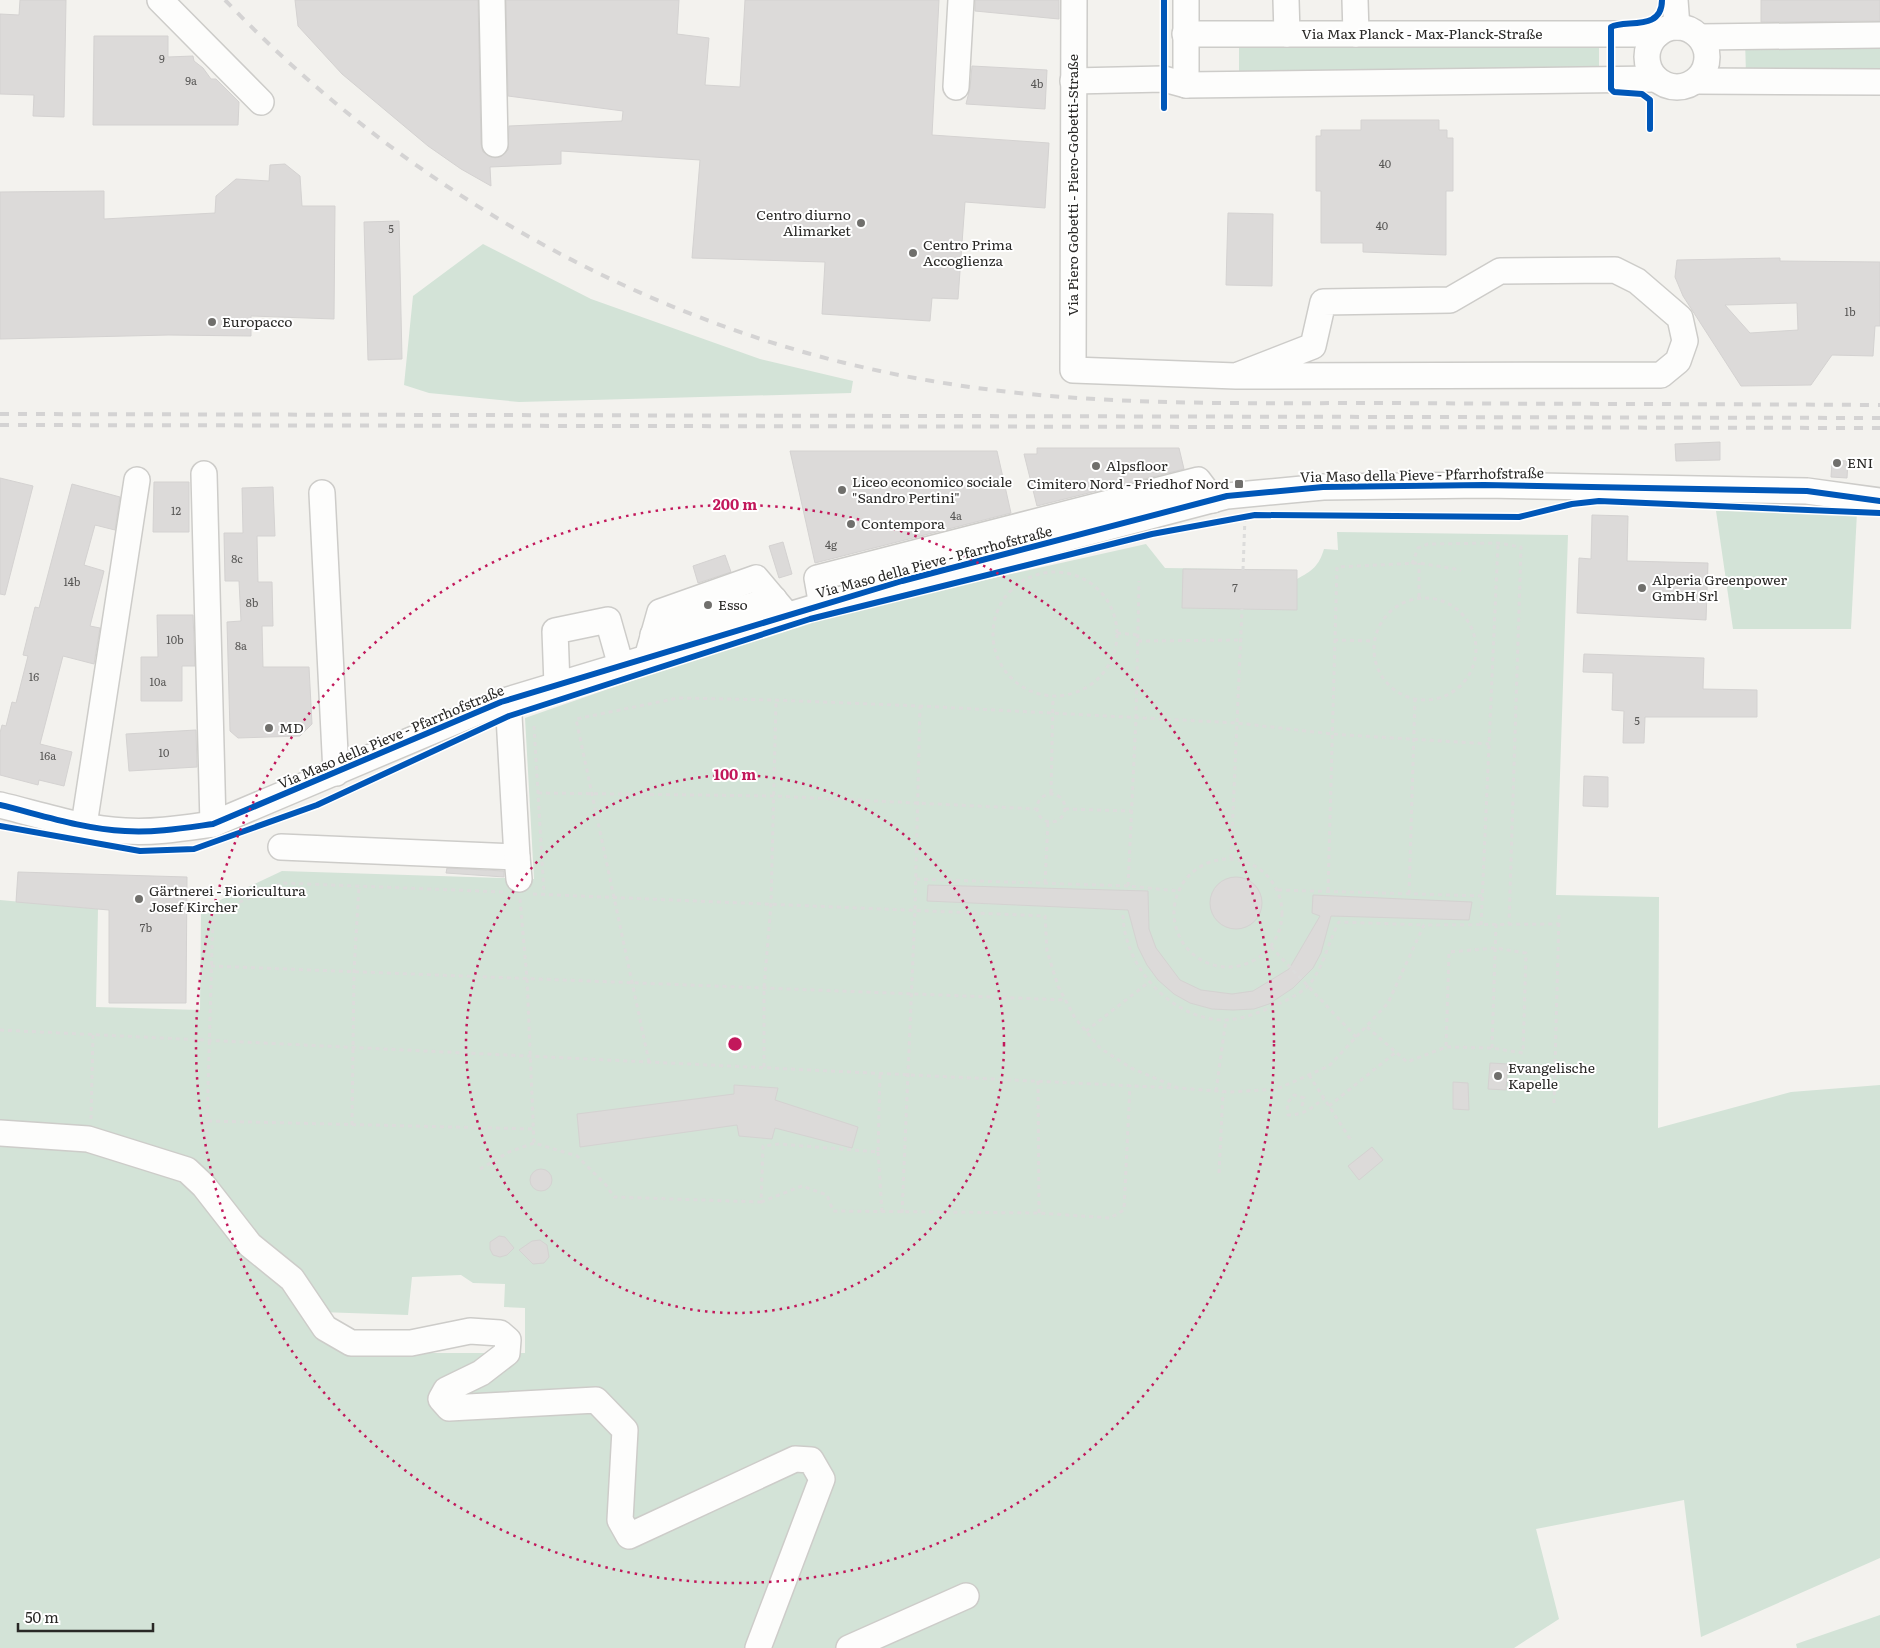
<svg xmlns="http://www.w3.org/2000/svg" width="1880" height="1648" font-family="Literata,serif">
  <rect width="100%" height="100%" fill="#f3f2ee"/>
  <!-- green -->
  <g fill="#d3e3d7" fill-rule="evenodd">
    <polygon points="1239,39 1599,39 1599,75 1239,76"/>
    <polygon points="1745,39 1880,39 1880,75 1746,75"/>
    <polygon points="483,244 591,299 760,359 853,381 851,393 519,402 429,393 404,385 413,296"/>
    <polygon points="1716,511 1857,512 1851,629 1733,629"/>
    <path d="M1337,532l231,3 -12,360 103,2 -1,231 133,-36 89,-7v473l-179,79 -17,-137 -148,29 23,90 -45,29h-1514v-748l98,9 -2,98 104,3 1,-101 81,-38 252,8 -9,-161 284,-99 337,-75 19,24 132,2v9c15,-8 22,-13 27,-30l14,1zM461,1275l12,8 32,1 -1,23 21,1v45h-184l-21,-41 88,3 4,-38z"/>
    <polygon points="1880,1615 1880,1648 1797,1648 1796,1644"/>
  </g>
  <!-- building -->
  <g fill="#dcdad9" stroke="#d4d2d1" fill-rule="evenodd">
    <polygon points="20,0 66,0 64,117 33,116 34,95 0,94 0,14 19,15"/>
    <polygon points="295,0 478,0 481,144 483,152 495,158 502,156 508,150 509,126 622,121 623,111 508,96 506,0 679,0 677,34 709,38 705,85 740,87 745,0 939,0 932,135 1049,143 1045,208 965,202 958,299 932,298 930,321 822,314 825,262 692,258 700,160 561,151 561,164 490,167 491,186 461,169 428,146 342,74 298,26"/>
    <polygon points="975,0 1059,0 1059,19 975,11"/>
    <polygon points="1761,0 1880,0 1880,21 1761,22"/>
    <polygon points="94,36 168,36 168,57 193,56 194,61 203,68 211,79 216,79 239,102 238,125 93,125"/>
    <polygon points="972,66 1047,70 1045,109 966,104 970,88"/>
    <polygon points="1361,120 1439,120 1439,130 1447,130 1447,138 1453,138 1453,191 1446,191 1446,255 1363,252 1363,243 1321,243 1321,191 1316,191 1316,136 1321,136 1321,130 1361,130"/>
    <polygon points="285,164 300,176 302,206 335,206 334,319 251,316 251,336 169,335 0,339 0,192 104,191 104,219 215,213 216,196 236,179 269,181 270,165"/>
    <polygon points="1228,213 1273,214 1272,286 1226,285"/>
    <polygon points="399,221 402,359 368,360 364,222"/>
    <path d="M1780,258v3l100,1v64h-5l-2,30 -41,-1 -21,30 -70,1 -58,-90 -8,-19 2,-17zM1797,303l1,27 -48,3 -25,-28z"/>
    <polygon points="1720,442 1720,460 1676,461 1675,444"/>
    <polygon points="1037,448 1179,448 1184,469 1037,506 1024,454 1037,454"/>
    <polygon points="790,451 997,451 1011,513 815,563"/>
    <polygon points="1832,460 1848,461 1847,478 1831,477"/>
    <polygon points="0,478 33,486 5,595 0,594"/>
    <polygon points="154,482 189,482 189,532 153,532"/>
    <polygon points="72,484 120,497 115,530 95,525 84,565 104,571 90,626 100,628 94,664 63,656 40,744 72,752 64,786 39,780 38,785 0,775 0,733 2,725 6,726 12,702 16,703 28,656 23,655 35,607 39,608"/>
    <polygon points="273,487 275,536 257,536 258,582 272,582 273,626 262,626 263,667 309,667 312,724 300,736 238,738 230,731 227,622 241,621 239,581 225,581 224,533 243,533 242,488"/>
    <polygon points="1592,515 1628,516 1627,561 1708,563 1706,620 1577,613 1579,558 1591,559"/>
    <polygon points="783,542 792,574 779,578 769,546"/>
    <polygon points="725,555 731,572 698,583 693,566"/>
    <polygon points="1183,569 1297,570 1297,610 1182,608"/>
    <polygon points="157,615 193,615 195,666 182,666 182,701 141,701 141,657 158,657"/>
    <polygon points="1584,654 1704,658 1703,689 1757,690 1757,717 1645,717 1644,743 1623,743 1624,711 1612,710 1613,673 1583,672"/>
    <polygon points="196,730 197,767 129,771 126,734"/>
    <polygon points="1584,776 1608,777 1608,807 1583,806"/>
    <polygon points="447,868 504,871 504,877 446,873"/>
    <polygon points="18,872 187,877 186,1003 109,1003 109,910 16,902"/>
    <circle cx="1236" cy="903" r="26"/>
    <polygon points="928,885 1148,891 1149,929 1156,948 1180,980 1201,990 1232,994 1253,991 1289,969 1320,916 1312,913 1313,895 1472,902 1469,920 1331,916 1321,953 1313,968 1293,988 1269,1004 1254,1009 1233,1010 1212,1009 1190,1003 1174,994 1158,980 1147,965 1138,947 1128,910 927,901"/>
    <polygon points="1490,1063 1508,1064 1506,1090 1488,1089"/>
    <polygon points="1453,1082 1468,1083 1469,1110 1453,1109"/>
    <polygon points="734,1085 778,1088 775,1100 858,1127 852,1148 775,1128 772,1139 739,1136 737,1125 580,1147 577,1114 734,1094"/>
    <polygon points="1372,1147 1383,1160 1359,1180 1348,1166"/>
    <circle cx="541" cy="1180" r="11"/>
    <polygon points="499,1236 505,1237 514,1248 507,1255 500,1257 493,1255 490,1249 490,1242"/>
    <polygon points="540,1240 547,1245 549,1257 544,1263 533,1264 519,1250 532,1241"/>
  </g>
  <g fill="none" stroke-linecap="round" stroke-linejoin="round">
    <defs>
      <g id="minor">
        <polyline points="160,0 261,102"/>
        <polyline points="492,0 495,144"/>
        <polyline points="1074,0 1073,370 1236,376 1661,375 1678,361 1685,341 1680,318 1637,281 1615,270 1500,271 1450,300 1323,302 1313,346 1236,376"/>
        <polyline points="1186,0 1186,85"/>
        <polyline points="1286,0 1287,34"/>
        <polyline points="1355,0 1356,34"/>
        <polyline points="1675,0 1677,27"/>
        <circle cx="1677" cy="57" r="30"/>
        <polyline points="1185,34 1658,34"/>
        <polyline points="1700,37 1880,35"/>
        <polyline points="1073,81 1164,79 1186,85 1656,79"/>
        <polyline points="1696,81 1880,82"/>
        <polyline points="956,87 961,0"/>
        <polyline points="204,474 213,824"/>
        <polyline points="322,493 336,773"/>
        <polyline points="822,606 817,578 1198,480 1213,500"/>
        <polyline points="653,635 774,599"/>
        <polyline points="647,658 660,612 756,578 788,616"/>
        <polyline points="557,685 555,631 608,620 621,666"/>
        <path d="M0,805c41,10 83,24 125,26 29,2 59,-3 88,-7l288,-122 401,-121 325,-85 96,-9 161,-2 323,6 73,10"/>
        <polyline points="84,825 137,480"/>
        <polyline points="281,847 517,857 509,716"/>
        <polyline points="517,857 519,879"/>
        <polyline points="0,1133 88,1139 187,1170 204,1186 250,1245 292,1279 325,1328 351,1343 411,1343 470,1331 500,1333 508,1340 507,1353 481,1373 446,1390 441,1399 449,1408 596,1400 625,1430 620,1520 629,1536 795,1459 811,1460 822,1479 758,1648"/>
        <polyline points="849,1648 966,1596"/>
      </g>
    </defs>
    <!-- minor casing -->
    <use href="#minor" stroke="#cdccc9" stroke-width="28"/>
    <!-- path -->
    <g stroke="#dcdcdb" stroke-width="3" stroke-dasharray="4 4" stroke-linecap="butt">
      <polyline points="1412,564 1418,548 1428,544 1498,543 1521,547 1509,924"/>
      <polyline points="1243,570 1245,517"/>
      <circle cx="1055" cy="634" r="62"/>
      <polyline points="1419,597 1419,563"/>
      <circle cx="1425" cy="649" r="51"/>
      <polyline points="1117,633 1138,635"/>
      <polyline points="1334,640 1374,641"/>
      <polyline points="1138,641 1240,640"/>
      <polyline points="534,726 544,894"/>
      <polyline points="538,793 775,796 1037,809"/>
      <polyline points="1051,793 1053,697"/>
      <circle cx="1051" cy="808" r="14"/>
      <polyline points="1065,809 1132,811"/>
      <polyline points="1231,858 1242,609"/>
      <circle cx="1228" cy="913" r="54"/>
      <polyline points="916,879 1128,886 1178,891"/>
      <polyline points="1045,883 1048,821"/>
      <polyline points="1128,886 1136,718 1139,581"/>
      <polyline points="1278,890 1483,896"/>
      <polyline points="1328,891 1337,567 1419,563 1461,570"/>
      <polyline points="533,894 1045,916 1047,951 1058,986 1075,1018 1100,1048 1131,1068 1178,1088 1230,1092 1277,1089 1329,1066 1388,1003 1424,925 1559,924"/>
      <polyline points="1409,894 1415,699"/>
      <polyline points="520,899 527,979 534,1143"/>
      <path d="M1123,915c1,51 47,103 99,105 19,0 36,-7 52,-14 11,-5 24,-11 33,-19 16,-17 21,-45 32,-65l85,3"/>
      <polyline points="1481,925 1498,543"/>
      <polyline points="1271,947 1357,1038"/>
      <polyline points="211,966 1066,1000"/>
      <polyline points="1367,1027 1407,1062 1446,1047 1492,1048 1523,1053 1526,953 1495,948 1449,952 1446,1047"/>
      <polyline points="0,1030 1175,1088"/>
      <polyline points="1086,1031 1149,982"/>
      <polyline points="1492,1048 1496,924"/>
      <polyline points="649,1062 576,719 678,698 776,700 920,706 1237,723 1332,734 1489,744"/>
      <polyline points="764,1067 764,988 771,904 776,700"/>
      <polyline points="1309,1075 1352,1142"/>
      <polyline points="1038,1081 1039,1213"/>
      <polyline points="1216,1091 1226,1019"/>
      <polyline points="1554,1103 1559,914"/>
      <path d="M1302,1106l2,-8 -10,-3 -7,8 1,12c16,0 24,-7 36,-17"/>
      <polyline points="1329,1106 1396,1052"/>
      <polyline points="91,1119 93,1034"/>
      <polyline points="208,1121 534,1129"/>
      <polyline points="352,1125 354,971 359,886"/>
      <polyline points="878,1152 882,1212"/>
      <polyline points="206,1157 213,914 282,883 504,892"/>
      <polyline points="480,1169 509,1152 534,1143 577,1156 606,1185 614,1197 761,1202 763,1146 779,1144 878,1152 880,1073"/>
      <polyline points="1219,1173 1223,1092"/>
      <polyline points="761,1202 802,1186 827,1195 833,1211 1039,1213 1110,1218 1124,1210 1130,1085"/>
      <polyline points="902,1213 915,910 920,706"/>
    </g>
    <!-- minor -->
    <use href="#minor" stroke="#fdfdfc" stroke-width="25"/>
    <!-- rail -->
    <g stroke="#d4d3d3" stroke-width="4" stroke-dasharray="9 9" stroke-linecap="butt">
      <path d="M225,0c187,196 438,336 707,381 149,26 300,22 451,22 166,1 331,1 497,2"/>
      <polyline points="0,414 1880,418"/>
      <polyline points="0,425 1880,428"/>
    </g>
    <defs>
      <g id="cycleway">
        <polyline points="1164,0 1164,108"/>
        <path d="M1650,129v-29l-8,-6 -28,-2 -3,-3v-62c14,-8 51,5 51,-27"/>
        <path d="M0,805c41,10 83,24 125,26 29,2 59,-3 88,-7l288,-122 401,-121 325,-85 96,-9 161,-2 323,6 73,10"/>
        <polyline points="0,826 140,851 194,849 317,805 509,716 810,619 1152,534 1255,515 1519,517 1572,504 1599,501 1880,513"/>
      </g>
    </defs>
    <!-- cycleway casing -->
    <use href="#cycleway" stroke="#fff" stroke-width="9"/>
    <!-- cycleway -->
    <use href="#cycleway" stroke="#0057b8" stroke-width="6"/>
  </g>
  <!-- distance rings -->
  <g fill="none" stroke="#c2185b" stroke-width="2.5" stroke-dasharray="2.5 5">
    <circle cx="735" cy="1044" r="269"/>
    <circle cx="735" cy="1044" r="539"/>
  </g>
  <!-- markers -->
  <g fill="#706f6c" stroke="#fff" stroke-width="2">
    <circle cx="861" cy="223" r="5"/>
    <circle cx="913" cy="253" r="5"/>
    <circle cx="212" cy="322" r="5"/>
    <circle cx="1837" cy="463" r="5"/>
    <circle cx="1096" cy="466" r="5"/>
    <rect x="1234" y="479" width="10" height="10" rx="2.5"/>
    <circle cx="842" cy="490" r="5"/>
    <circle cx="851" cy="524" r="5"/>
    <circle cx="1642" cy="588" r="5"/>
    <circle cx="708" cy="605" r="5"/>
    <circle cx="269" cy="728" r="5"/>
    <circle cx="139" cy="899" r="5"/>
    <circle cx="1498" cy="1076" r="5"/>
  </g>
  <g text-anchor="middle" stroke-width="4" stroke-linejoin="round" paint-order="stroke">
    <!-- number labels -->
    <g font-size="11" fill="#585756">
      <text x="162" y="63">9</text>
      <text x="191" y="85">9a</text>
      <text x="1037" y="88">4b</text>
      <text x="1385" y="168">40</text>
      <text x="1382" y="230">40</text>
      <text x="391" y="233">5</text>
      <text x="1850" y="316">1b</text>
      <text x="176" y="515">12</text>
      <text x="956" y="520">4a</text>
      <text x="831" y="549">4g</text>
      <text x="237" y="563">8c</text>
      <text x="72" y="586">14b</text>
      <text x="1235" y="592">7</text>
      <text x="252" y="607">8b</text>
      <text x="175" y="644">10b</text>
      <text x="241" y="650">8a</text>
      <text x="34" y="681">16</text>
      <text x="158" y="686">10a</text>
      <text x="1637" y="725">5</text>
      <text x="164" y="757">10</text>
      <text x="48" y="760">16a</text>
      <text x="146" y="932">7b</text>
    </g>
    <!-- street labels -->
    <g font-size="14" fill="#292826" stroke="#fff">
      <text x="1422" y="39">Via Max Planck - Max-Planck-Straße</text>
      <text transform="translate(1073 185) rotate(-90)" y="5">Via Piero Gobetti - Piero-Gobetti-Straße</text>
      <text transform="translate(1422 475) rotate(-1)" y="5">Via Maso della Pieve - Pfarrhofstraße</text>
      <text transform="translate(934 562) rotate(-15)" y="5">Via Maso della Pieve - Pfarrhofstraße</text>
      <text transform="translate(391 737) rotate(-23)" y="5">Via Maso della Pieve - Pfarrhofstraße</text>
    </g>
    <!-- poi labels -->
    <g font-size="14" fill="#292826" stroke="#fff" text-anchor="start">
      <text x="851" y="220" text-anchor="end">Centro diurno<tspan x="851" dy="16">Alimarket</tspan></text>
      <text x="923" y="250">Centro Prima<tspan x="923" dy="16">Accoglienza</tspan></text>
      <text x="222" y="327">Europacco</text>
      <text x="1847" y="468">ENI</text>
      <text x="1106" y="471">Alpsfloor</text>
      <text x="852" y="487">Liceo economico sociale<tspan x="852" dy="16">"Sandro Pertini"</tspan></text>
      <text x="1229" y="489" text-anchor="end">Cimitero Nord - Friedhof Nord</text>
      <text x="861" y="529">Contempora</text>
      <text x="1652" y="585">Alperia Greenpower<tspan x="1652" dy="16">GmbH Srl</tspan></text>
      <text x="718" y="610">Esso</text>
      <text x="279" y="733">MD</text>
      <text x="149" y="896">Gärtnerei - Fioricultura<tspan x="149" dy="16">Josef Kircher</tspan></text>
      <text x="1508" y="1073">Evangelische<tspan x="1508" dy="16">Kapelle</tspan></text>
    </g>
  </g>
  <circle cx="735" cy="1044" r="8" fill="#c2185b" stroke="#fff" stroke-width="2.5"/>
  <g font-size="15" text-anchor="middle" font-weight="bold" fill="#c2185b" stroke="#fff" stroke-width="4" stroke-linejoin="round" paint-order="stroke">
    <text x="735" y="510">200 m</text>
    <text x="735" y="780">100 m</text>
  </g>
  <!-- scale -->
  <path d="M18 1623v8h135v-8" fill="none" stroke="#292826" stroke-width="2.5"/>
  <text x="25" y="1623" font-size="15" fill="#292826" stroke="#ffffff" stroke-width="4" paint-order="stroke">50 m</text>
</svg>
